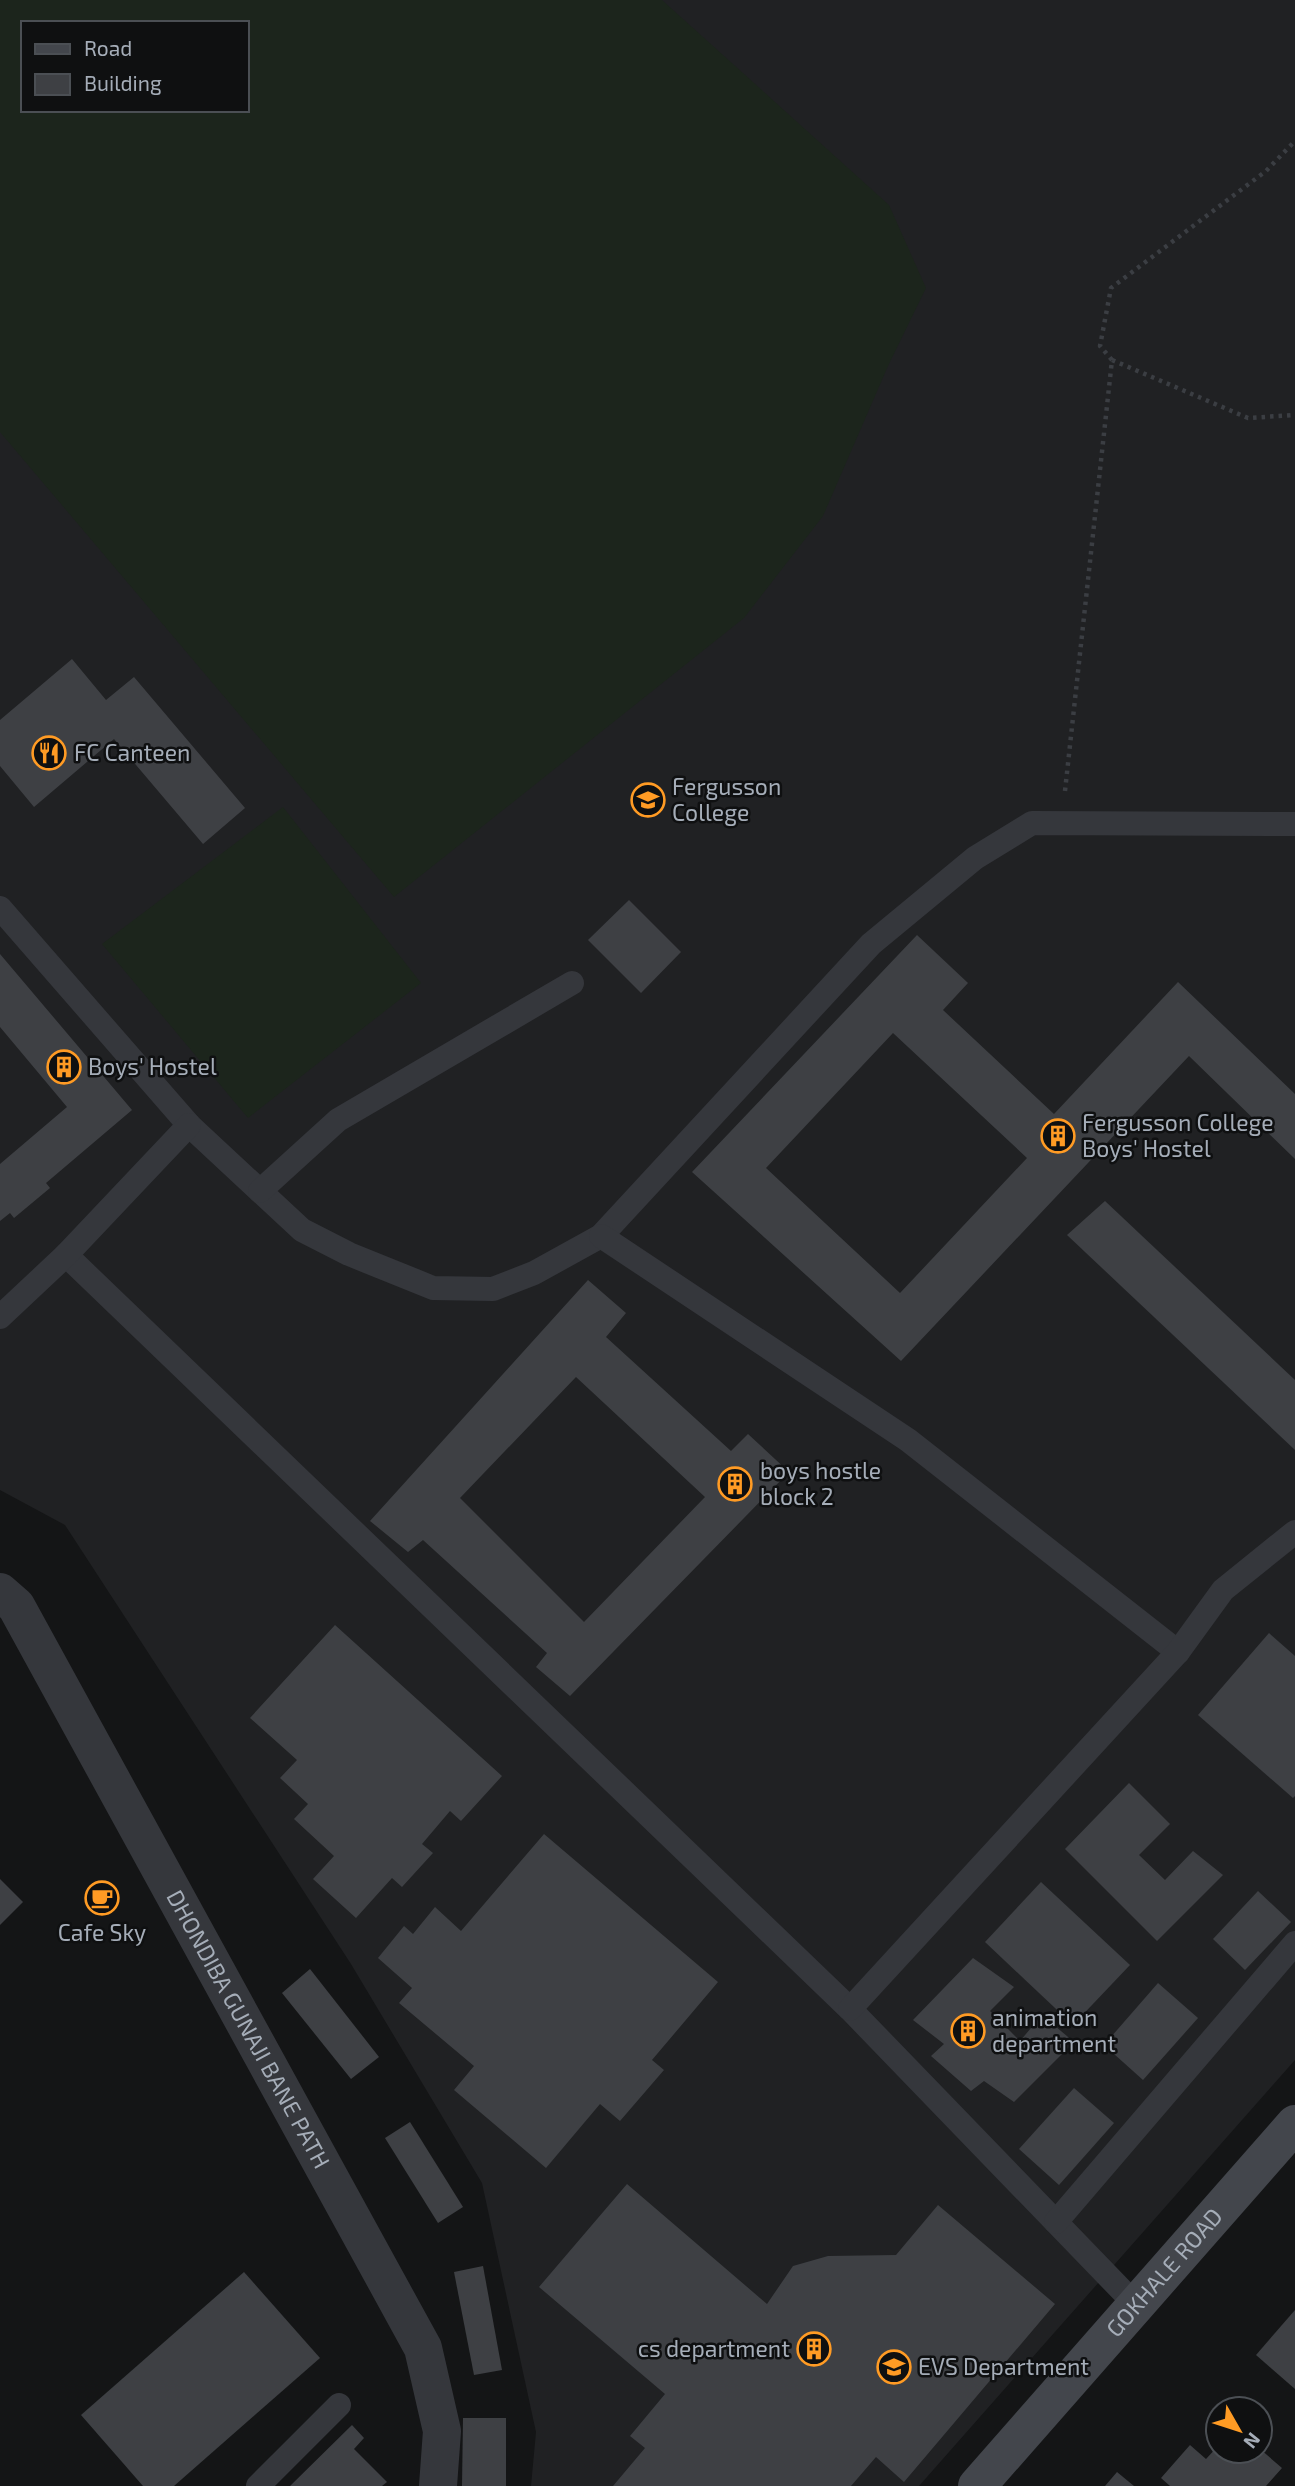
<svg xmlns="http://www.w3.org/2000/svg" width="1295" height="2486" font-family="'Exo 2',sans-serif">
  <rect width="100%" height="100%" fill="#141516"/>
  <!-- built -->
  <path fill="#202123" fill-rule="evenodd" d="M0,0h1295v2060l-376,426h-388l5,-54 -54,-249 -131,-219 -286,-439 -65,-35zM23,23h224v87h-224z"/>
  <!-- grass -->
  <g fill="#1c251c" fill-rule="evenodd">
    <path d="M0,0h662l227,205 37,83 -38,78 -65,150 -79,102 -350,279 -394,-465zM23,23h224v87h-224z"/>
    <polygon points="283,807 421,983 248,1118 102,944"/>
  </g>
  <!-- building -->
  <g fill="#3e4044" fill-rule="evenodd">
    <polygon points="72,659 106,700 134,677 245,808 203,844 114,739 34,807 0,766 0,720"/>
    <polygon points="629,900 681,952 641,993 588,940"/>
    <path d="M917,935l51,48 -25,27 111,104 124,-132 117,112v65l-106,-103 -288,305 -209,-189zM893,1033l134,125 -127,135 -134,-125z"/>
    <polygon points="0,954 132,1110 46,1183 50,1188 14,1218 10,1213 0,1221 0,1164 67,1107 0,1027"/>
    <polygon points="1105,1201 1295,1380 1295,1450 1067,1235"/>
    <path d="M588,1280l38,33 -20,24 125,114 17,-17 41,38 -219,224 -34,-29 11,-14 -124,-113 -15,12 -38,-31zM576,1377l129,120 -121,125 -124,-124z"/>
    <polygon points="335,1625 502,1776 461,1821 450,1811 422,1844 433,1853 402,1887 392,1878 356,1918 313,1879 334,1856 294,1819 308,1804 280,1778 297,1760 250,1718"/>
    <polygon points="1269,1633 1295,1656 1295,1796 1293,1798 1198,1715"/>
    <polygon points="1129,1783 1170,1824 1139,1855 1165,1880 1193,1851 1223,1875 1157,1941 1065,1849"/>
    <polygon points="544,1834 718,1982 652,2060 664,2070 620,2121 600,2104 546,2168 454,2090 474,2066 399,2003 412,1988 378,1958 404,1926 413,1934 435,1907 461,1931"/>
    <polygon points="0,1879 23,1902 0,1925"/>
    <polygon points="1041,1882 1130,1965 1073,2025 985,1942"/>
    <polygon points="1258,1891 1291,1922 1245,1970 1213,1939"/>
    <polygon points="973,1958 1014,1987 990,2011 1020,2041 1042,2015 1074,2042 1014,2102 984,2081 971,2091 931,2056 944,2044 913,2020"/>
    <polygon points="310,1969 379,2057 351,2079 282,1993"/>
    <polygon points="1158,1983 1198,2018 1143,2080 1104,2045"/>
    <polygon points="1074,2088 1114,2123 1059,2185 1019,2149"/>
    <polygon points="410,2122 463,2207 438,2223 385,2138"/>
    <polygon points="627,2184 767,2304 793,2266 828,2256 896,2255 938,2205 1055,2304 904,2482 876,2457 851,2486 613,2486 645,2448 630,2436 665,2394 539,2287"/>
    <polygon points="483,2266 502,2370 474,2375 454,2272"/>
    <polygon points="244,2272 320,2358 174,2486 143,2486 81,2415"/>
    <polygon points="1295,2310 1295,2389 1256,2355"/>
    <polygon points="463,2418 506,2418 506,2486 462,2486"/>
    <polygon points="352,2425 364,2438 354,2449 387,2482 382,2486 290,2486"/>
    <polygon points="1190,2445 1206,2459 1218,2446 1218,2451 1260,2451 1260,2449 1282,2468 1266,2486 1170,2486 1161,2478"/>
    <polygon points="1117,2472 1134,2486 1105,2486"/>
  </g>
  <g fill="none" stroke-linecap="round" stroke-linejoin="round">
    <!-- path -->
    <g stroke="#3b3e43" stroke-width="4.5" stroke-dasharray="3.5 5" stroke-linecap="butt">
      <polyline points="1112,360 1100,346 1111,288 1266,171 1295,141"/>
      <polyline points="1065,791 1112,360 1248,418 1295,415"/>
    </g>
    <!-- lane -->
    <g stroke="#35373c" stroke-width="24">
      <polyline points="0,908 189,1125 302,1230 349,1254 433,1288 493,1289 534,1273 601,1236 871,944 975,858 1032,823 1295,824"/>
      <polyline points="260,1191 338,1120 572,983"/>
      <polyline points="601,1236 908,1440 1178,1652"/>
      <polyline points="66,1255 850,2009 1136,2305"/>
      <polyline points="0,1317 66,1255 189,1125"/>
      <polyline points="850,2009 1178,1652 1223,1590 1295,1532"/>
      <polyline points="1056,2222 1295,1943"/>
      <polyline points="258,2486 339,2405"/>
    </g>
    <!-- street -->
    <path stroke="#35373c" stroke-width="38" id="s1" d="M0,1592l16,14 407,742 19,83 -4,55"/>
    <!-- secondary -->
    <path stroke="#43464c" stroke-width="38" id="s2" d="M977,2486l318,-362"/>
  </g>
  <!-- icons -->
  <defs>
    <symbol id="restaurant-ring" viewBox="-11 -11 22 22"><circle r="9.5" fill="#0f1011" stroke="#ff9b24" stroke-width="1.5"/><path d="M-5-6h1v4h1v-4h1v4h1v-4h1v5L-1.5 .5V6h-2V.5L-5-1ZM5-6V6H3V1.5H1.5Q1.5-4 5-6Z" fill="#ff9b24"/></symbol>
    <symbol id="university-ring" viewBox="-11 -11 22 22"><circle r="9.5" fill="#0f1011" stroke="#ff9b24" stroke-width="1.5"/><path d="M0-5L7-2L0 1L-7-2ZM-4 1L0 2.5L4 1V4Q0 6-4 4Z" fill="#ff9b24"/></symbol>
    <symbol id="building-ring" viewBox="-11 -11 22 22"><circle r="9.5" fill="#0f1011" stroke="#ff9b24" stroke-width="1.5"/><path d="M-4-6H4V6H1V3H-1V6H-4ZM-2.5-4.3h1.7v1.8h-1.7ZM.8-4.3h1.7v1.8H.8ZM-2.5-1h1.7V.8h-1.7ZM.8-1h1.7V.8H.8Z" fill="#ff9b24"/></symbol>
    <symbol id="cafe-ring" viewBox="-11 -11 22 22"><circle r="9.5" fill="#0f1011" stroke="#ff9b24" stroke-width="1.5"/><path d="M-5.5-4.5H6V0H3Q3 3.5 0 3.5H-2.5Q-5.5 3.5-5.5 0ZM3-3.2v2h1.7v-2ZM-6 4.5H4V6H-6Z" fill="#ff9b24"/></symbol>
  </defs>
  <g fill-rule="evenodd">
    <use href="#restaurant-ring" x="30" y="734" width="38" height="38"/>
    <use href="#university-ring" x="629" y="781" width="38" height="38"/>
    <use href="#building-ring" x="45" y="1048" width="38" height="38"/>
    <use href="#building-ring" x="1039" y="1117" width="38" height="38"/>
    <use href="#building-ring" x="716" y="1465" width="38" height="38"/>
    <use href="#cafe-ring" x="83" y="1879" width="38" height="38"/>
    <use href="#building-ring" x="949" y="2012" width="38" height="38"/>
    <use href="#building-ring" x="795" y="2330" width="38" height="38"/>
    <use href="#university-ring" x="875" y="2348" width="38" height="38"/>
  </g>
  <g text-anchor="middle" stroke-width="5" stroke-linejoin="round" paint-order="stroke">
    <!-- poi labels -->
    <g font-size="23" fill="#a5adb8" stroke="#0f1011" text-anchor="start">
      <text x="74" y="761">FC Canteen</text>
      <text x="672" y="795">Fergusson<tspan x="672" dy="26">College</tspan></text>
      <text x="88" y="1075">Boys' Hostel</text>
      <text x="1082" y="1131">Fergusson College<tspan x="1082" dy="26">Boys' Hostel</tspan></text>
      <text x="760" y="1479">boys hostle<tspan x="760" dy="26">block 2</tspan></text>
      <text x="102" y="1941" text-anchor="middle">Cafe Sky</text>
      <text x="992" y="2026">animation<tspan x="992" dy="26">department</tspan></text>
      <text x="790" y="2357" text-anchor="end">cs department</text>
      <text x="918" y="2375">EVS Department</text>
    </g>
    <!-- street labels -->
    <g font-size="23" fill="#a5adb8" stroke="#0f1011">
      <text dy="8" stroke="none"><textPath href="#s1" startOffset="504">DHONDIBA GUNAJI BANE PATH</textPath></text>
      <text dy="8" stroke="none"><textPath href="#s2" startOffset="284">GOKHALE ROAD</textPath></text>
    </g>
  </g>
  <!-- legend -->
  <rect x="21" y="21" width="228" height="91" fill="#0f1011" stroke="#4b4f54" stroke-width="2"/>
  <rect x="35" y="44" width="35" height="10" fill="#43464c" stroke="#4b4f54" stroke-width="2"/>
  <text x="84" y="56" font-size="21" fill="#a5adb8">Road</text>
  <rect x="35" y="74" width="35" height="21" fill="#3e4044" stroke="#4b4f54" stroke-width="2"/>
  <text x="84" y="91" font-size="21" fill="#a5adb8">Building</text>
  <!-- north arrow -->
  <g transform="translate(1239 2430) rotate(129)"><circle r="33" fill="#0f1011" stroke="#4b4f54" stroke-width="2"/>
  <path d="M0-5L12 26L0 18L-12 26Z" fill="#ff9b24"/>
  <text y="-10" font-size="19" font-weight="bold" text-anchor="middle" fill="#a5adb8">N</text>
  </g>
</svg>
